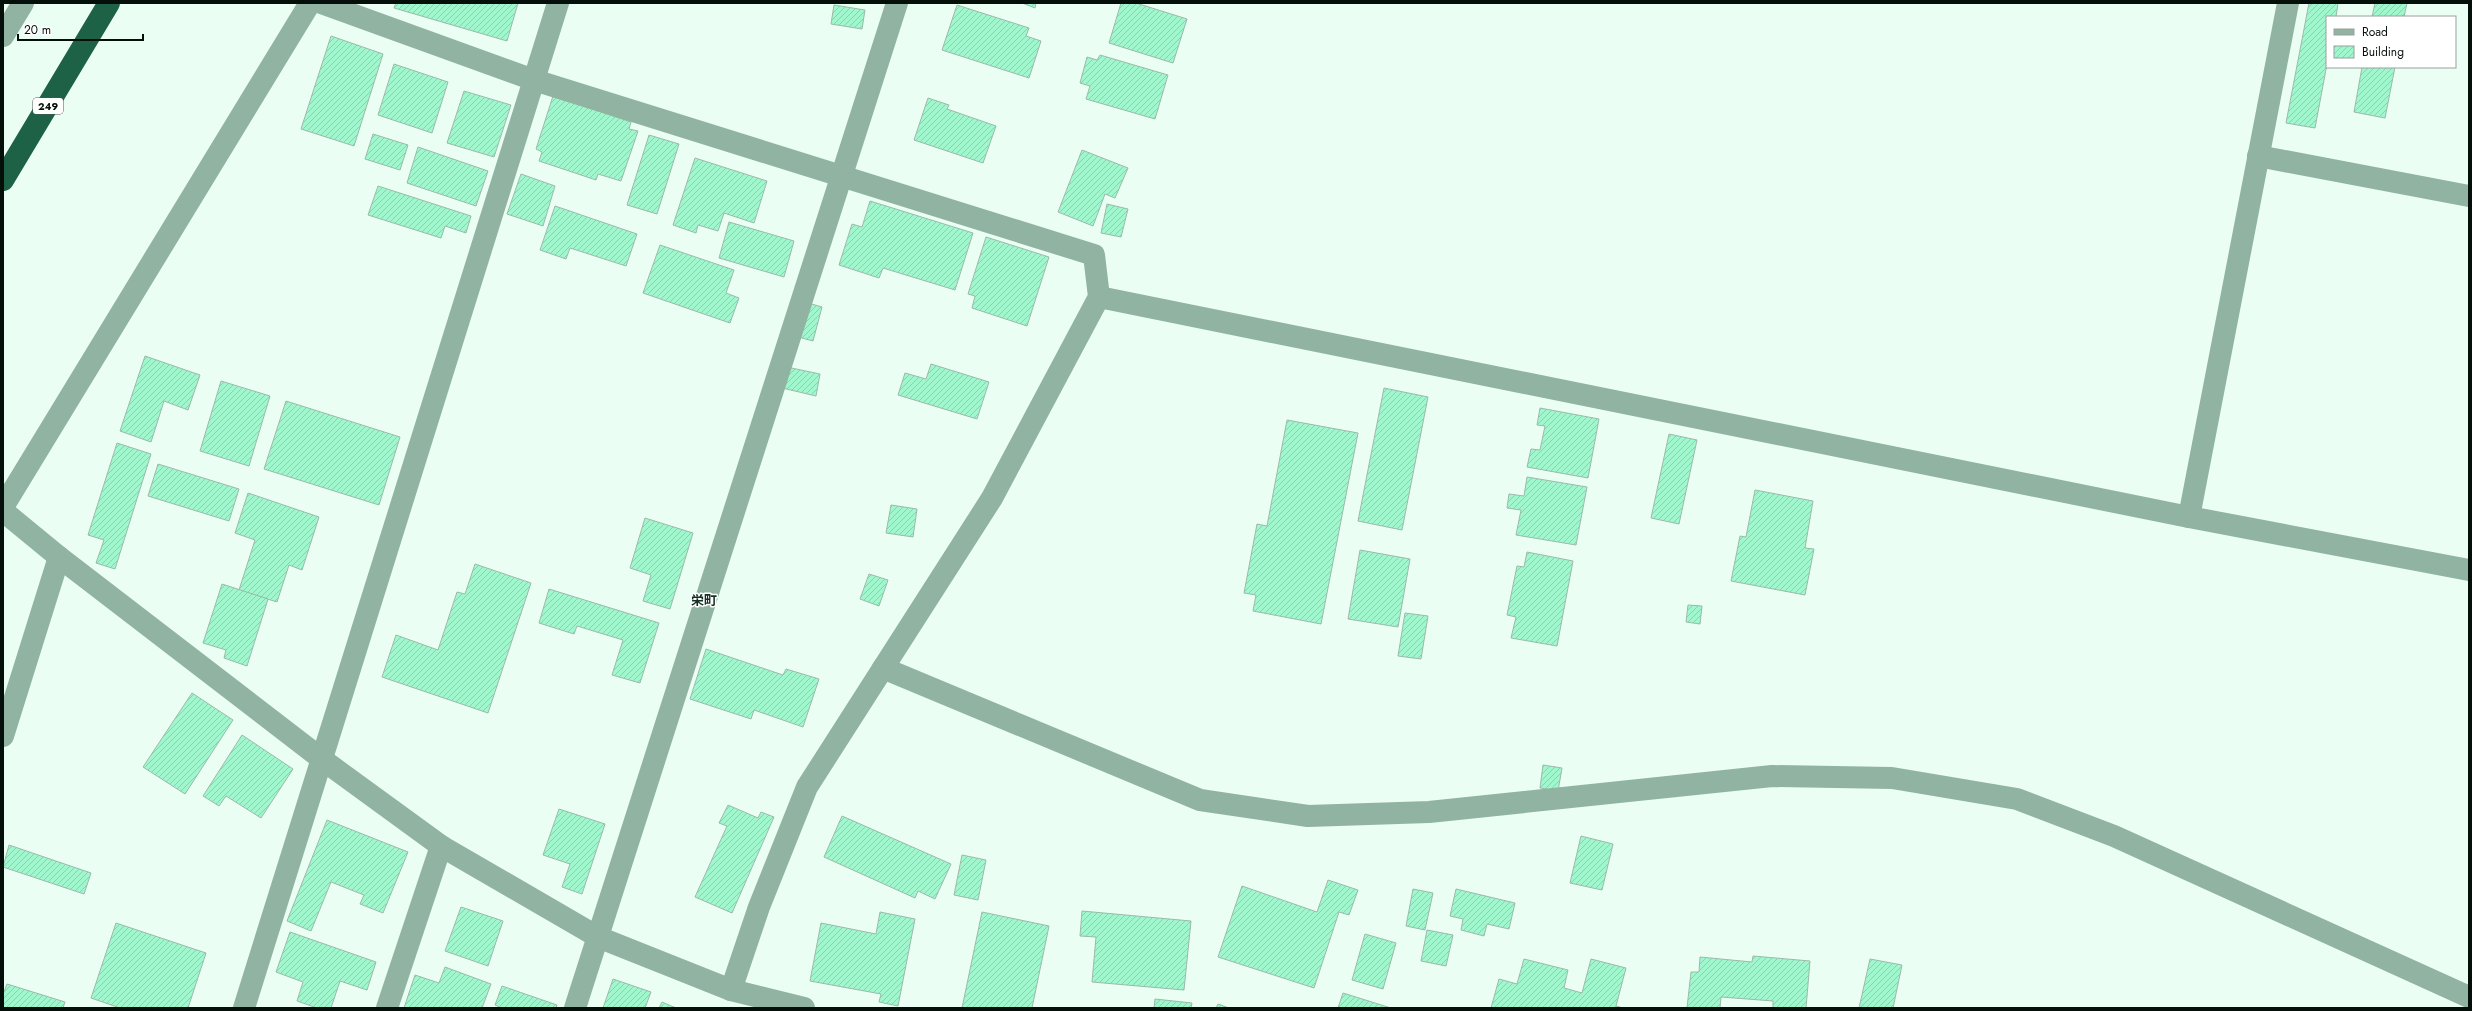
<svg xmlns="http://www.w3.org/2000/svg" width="2472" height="1011" font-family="Jost,'Noto Sans JP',sans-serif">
  <defs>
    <pattern id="building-hatch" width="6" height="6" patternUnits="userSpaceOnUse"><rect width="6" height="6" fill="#a0f7cd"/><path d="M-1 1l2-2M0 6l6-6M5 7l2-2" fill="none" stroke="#88d3af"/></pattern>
  </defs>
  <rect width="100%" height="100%" fill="#ebfef4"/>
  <!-- building -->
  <g fill="url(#building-hatch)" stroke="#9bbaaa">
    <polygon points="396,3 518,3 507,41 394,8"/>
    <polygon points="1022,3 1036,3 1035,8"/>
    <polygon points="1121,3 1136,3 1187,19 1173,63 1109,43"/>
    <polygon points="2309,3 2338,3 2336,17 2327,17 2327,64 2315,128 2286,123"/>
    <polygon points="2375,3 2407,3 2404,17 2372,17"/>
    <polygon points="834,5 865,10 862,29 831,24"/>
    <polygon points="957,5 1029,28 1026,36 1041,41 1029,78 942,50"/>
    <polygon points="331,36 383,54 354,146 301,129"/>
    <polygon points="1100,55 1168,75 1155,119 1086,99 1090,86 1080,83 1087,57 1097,60"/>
    <polygon points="394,64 448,82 432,133 378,115"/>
    <polygon points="2362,67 2395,67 2385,118 2354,112"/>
    <polygon points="464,91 511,105 494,157 447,143"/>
    <polygon points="553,96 631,122 629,129 638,131 621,181 598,174 596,180 539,161 542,152 536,149"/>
    <polygon points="928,98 949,105 947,109 996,126 983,163 914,140"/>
    <polygon points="373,134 408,145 400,170 365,159"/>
    <polygon points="649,135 679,144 657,214 627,205"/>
    <polygon points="418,147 488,171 476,206 407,183"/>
    <polygon points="1082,150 1128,168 1115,198 1105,194 1093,226 1058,212"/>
    <polygon points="695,158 767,181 754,223 724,213 718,231 698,225 696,233 673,225"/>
    <polygon points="521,174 555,186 543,226 507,214"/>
    <polygon points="378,186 471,216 466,233 445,226 441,238 368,215"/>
    <polygon points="870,201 973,233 955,290 883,268 879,278 839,265 852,224 862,227"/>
    <polygon points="1107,204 1128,209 1121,237 1101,233"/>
    <polygon points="555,206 637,234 626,266 570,248 566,259 540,250"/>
    <polygon points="729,222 794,241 784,277 719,258"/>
    <polygon points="986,237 1049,257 1027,326 972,308 975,296 968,294"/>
    <polygon points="660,245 734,270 726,293 739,298 730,323 643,293"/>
    <polygon points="801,301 822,307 813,341 791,335"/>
    <polygon points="145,356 200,375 188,410 164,401 151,442 120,431"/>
    <polygon points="931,364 989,382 977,419 898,395 905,373 926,379"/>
    <polygon points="782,366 820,374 816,396 778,387"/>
    <polygon points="221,381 270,396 249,466 200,451"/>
    <polygon points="1384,388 1428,397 1402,530 1358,521"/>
    <polygon points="286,401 400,437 379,505 264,469"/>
    <polygon points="1540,408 1599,419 1588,478 1527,467 1531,449 1540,450 1545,426 1537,425"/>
    <polygon points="1287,420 1358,433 1321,624 1253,611 1256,595 1244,593 1257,524 1267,526"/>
    <polygon points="1669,434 1697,440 1679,524 1651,518"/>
    <polygon points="117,443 151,454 115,569 96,563 104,540 88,535"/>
    <polygon points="158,464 239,489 229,521 148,496"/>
    <polygon points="1527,477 1587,487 1576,545 1516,535 1521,510 1507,508 1509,494 1524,496"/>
    <polygon points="1755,490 1813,501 1805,548 1814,549 1805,595 1731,581 1740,536 1746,537"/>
    <polygon points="248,493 319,517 302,570 289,565 277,602 239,590 255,540 235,533"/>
    <polygon points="891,505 917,509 913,537 886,533"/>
    <polygon points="645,518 693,533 670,609 643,601 651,575 630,568"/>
    <polygon points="1360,550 1410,559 1398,627 1348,619"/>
    <polygon points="1527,552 1573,561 1557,646 1511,638 1516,617 1507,615 1517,566 1524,567"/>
    <polygon points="475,564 531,583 488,713 382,677 396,635 438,650 457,592 465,594"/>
    <polygon points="869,574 888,580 879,606 860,599"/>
    <polygon points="222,584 268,599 247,666 224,658 226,650 203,643"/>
    <polygon points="549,589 659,623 640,683 612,675 623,640 577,626 574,634 539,623"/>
    <polygon points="1688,605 1702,606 1700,624 1686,622"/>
    <polygon points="1405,613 1428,616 1421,659 1398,656"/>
    <polygon points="706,649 783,675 786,669 819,679 803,727 754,710 751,719 690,699"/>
    <polygon points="192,693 233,720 185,794 143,767"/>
    <polygon points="242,735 293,769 261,818 226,796 219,806 203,796"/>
    <polygon points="1543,765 1562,768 1558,791 1540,788"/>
    <polygon points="728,805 758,818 761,812 774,817 732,913 695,897 727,826 719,823"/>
    <polygon points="559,809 605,824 582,894 562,887 570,864 543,855"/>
    <polygon points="842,816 951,864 935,899 918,891 915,898 824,857"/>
    <polygon points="327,820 408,852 383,913 360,904 364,895 331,882 311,931 287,921"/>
    <polygon points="1581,836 1613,844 1602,890 1570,883"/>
    <polygon points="9,845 91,873 84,894 3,867"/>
    <polygon points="962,855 986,860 978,900 954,895"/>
    <polygon points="1328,880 1358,890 1349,915 1339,912 1314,988 1218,957 1242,886 1317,912"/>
    <polygon points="1413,889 1433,893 1425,930 1406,926"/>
    <polygon points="1456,889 1515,903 1509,929 1487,924 1484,936 1461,930 1463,919 1450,916"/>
    <polygon points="461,907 503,921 488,966 445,951"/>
    <polygon points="1082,911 1191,921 1184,990 1092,982 1096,937 1080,936"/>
    <polygon points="880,912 915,919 898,1006 879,1002 881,994 810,981 821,923 876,934"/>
    <polygon points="982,912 1049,926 1032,1008 962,1008"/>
    <polygon points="116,923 206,953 188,1008 120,1008 91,998"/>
    <polygon points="1427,930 1453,935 1446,966 1421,961"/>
    <polygon points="290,932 376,962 367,990 340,981 331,1008 317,1008 297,1001 303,982 276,972"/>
    <polygon points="1365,934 1396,943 1383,989 1352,980"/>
    <polygon points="1753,956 1810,961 1806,1008 1773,1008 1773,1001 1721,997 1720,1008 1687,1008 1691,972 1699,972 1700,957 1752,962"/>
    <polygon points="1524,959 1568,970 1564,988 1582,993 1591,959 1626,968 1616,1006 1623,1008 1491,1008 1499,979 1517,984"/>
    <polygon points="1870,959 1902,965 1893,1008 1859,1008"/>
    <polygon points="445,967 491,984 482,1008 404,1008 415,975 439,983"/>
    <polygon points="613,979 651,992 645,1008 603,1008"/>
    <polygon points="7,984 65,1002 63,1008 3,1008 3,994"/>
    <polygon points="502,986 557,1005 556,1008 502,1008 495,1005"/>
    <polygon points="1343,993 1391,1008 1338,1008"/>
    <polygon points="1155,999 1192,1003 1191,1008 1154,1008"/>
    <polygon points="662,1002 676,1008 659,1008"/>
    <polygon points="1218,1004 1229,1008 1216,1008"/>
  </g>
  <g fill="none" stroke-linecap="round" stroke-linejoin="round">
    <!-- minor -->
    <g stroke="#91b4a2" stroke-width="22">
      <polyline points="321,3 534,80 1094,255 1099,297 992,498 807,787 759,907 731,990"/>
      <polyline points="3,36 23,3"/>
      <polyline points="2258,156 2469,196"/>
      <polyline points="1099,297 2189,517 2469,570"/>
      <polyline points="3,507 310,3"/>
      <polyline points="3,511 59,557 323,760 441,846 598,937 731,990 804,1008"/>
      <polyline points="2189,517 2288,3"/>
      <polyline points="883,668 1200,800 1308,816 1429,812 1772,776 1892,778 2017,799 2114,836 2469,997"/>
      <polyline points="3,736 59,557"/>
      <polyline points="244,1008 558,3"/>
      <polyline points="387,1008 441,846"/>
      <polyline points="575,1008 897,3"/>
    </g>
    <!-- highway -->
    <polyline stroke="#1d6146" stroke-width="22" points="3,180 109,3"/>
  </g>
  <g text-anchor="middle" stroke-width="3" stroke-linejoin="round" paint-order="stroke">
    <!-- shield labels -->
    <rect fill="#fff" stroke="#505754" stroke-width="1" x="33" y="98" width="30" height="16" rx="3"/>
    <g font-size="10" font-weight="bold" fill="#050f0a">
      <text x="48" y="110">249</text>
    </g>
    <!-- quarter labels -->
    <g font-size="13" font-weight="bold" fill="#153024" stroke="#fff">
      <text x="704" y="605">栄町</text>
    </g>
  </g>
  <!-- border -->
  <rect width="2472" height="1011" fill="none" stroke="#050f0a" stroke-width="8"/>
  <!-- legend -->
  <rect x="2326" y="16" width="130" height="52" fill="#ffffff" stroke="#9b9f9d"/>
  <rect x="2334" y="29" width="20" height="6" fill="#91b4a2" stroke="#9b9f9d"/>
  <text x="2362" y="36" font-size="12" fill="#050f0a">Road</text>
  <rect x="2334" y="46" width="20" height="12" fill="url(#building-hatch)" stroke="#9b9f9d"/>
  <text x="2362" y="56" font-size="12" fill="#050f0a">Building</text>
  <!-- scale -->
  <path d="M18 34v6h125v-6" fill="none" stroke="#050f0a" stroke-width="2"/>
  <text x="24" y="34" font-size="12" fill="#050f0a" stroke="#ffffff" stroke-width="3" paint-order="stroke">20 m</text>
</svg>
